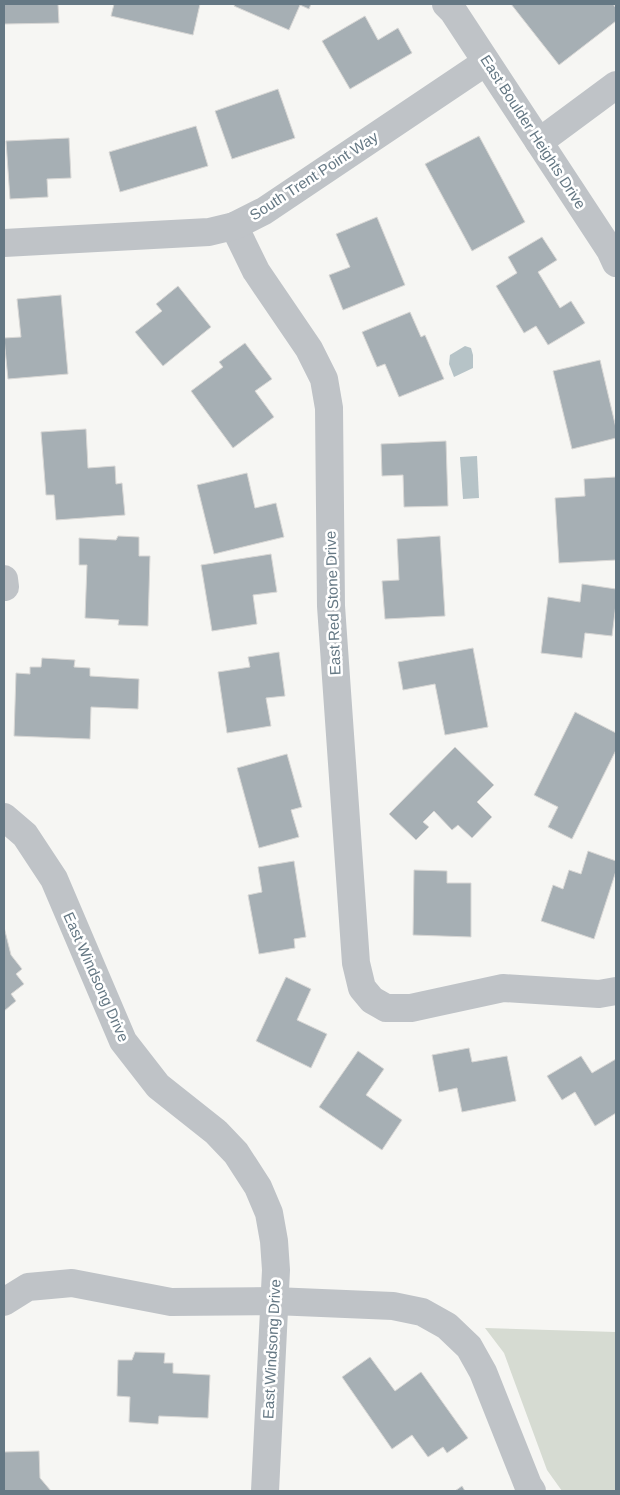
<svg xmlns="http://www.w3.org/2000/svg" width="620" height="1495" font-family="Arial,sans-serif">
  <rect width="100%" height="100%" fill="#f6f6f3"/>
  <!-- green -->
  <polygon fill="#d6dbd2" points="485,1328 616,1332 616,1491 562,1491 547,1470 504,1353"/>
  <!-- water -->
  <g fill="#b6c3c7">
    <polygon points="465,346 471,348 473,355 473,368 454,377 449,364 450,355"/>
    <polygon points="477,456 479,498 463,499 460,457"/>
  </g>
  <!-- building -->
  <g fill="#a6afb4" stroke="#d8d7d5">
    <polygon points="4,4 58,4 59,23 4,24"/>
    <polygon points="114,4 200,4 193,35 111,16"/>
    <polygon points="235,4 311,4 309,9 300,5 289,30 234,6"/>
    <polygon points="511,4 613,4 616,8 616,21 559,65"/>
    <polygon points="365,16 378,40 398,28 412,53 350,89 322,41"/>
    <polygon points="278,89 295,138 232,159 215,111"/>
    <polygon points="196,126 208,166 120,192 109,152"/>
    <polygon points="479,136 525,222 472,251 425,164"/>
    <polygon points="69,138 71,178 47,179 48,197 10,199 6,141"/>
    <polygon points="377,217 405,285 343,310 329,275 350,267 336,234"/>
    <polygon points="542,237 557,260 538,272 560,308 571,301 585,323 548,345 536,326 524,333 496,286 517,273 508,257"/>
    <polygon points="178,286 211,327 163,366 135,332 162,311 156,304"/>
    <polygon points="61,295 68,374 8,379 4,338 21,337 17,299"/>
    <polygon points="410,312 421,337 425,335 444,379 399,397 385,364 377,367 362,332"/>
    <polygon points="245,343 272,379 255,391 274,417 233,448 191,391 223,367 219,362"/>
    <polygon points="600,360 616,428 616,438 572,449 553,371"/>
    <polygon points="86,429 88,468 115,466 116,484 122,483 125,515 56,520 54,495 46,495 41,432"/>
    <polygon points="446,441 448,506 404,507 403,475 382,476 381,444"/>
    <polygon points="247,473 255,508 276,503 284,537 214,554 197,485"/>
    <polygon points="616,477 616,560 559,563 555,498 585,496 584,479"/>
    <polygon points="118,536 139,537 139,556 150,556 148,626 118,625 119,620 85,618 87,565 79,565 79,538 116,540"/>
    <polygon points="440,536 445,616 385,619 382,581 399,580 397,539"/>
    <polygon points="271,554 277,592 253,595 257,624 212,631 201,565"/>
    <polygon points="582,584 616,589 616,604 612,636 585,633 582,658 541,653 548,597 580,602"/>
    <polygon points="473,648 488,727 445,735 435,684 403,690 398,662"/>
    <polygon points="279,652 285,696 266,698 271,726 227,733 218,672 250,667 248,657"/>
    <polygon points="42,658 75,660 74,667 90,668 90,676 139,679 138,709 91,707 90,739 14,736 16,673 30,674 30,667 41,667"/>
    <polygon points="575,712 616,733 616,750 572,839 548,827 558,807 534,795"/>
    <polygon points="455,747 494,785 477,802 492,817 472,838 458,825 452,830 434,811 423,822 429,827 416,840 389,814"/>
    <polygon points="287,754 302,807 291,810 299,837 259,848 237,768"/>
    <polygon points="588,851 616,861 616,871 594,939 541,921 553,885 563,889 569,870 581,874"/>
    <polygon points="294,861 306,937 294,939 295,948 259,954 248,895 262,892 258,867"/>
    <polygon points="414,870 447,871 447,883 471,883 471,937 413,935"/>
    <polygon points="4,927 11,955 22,969 16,974 24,984 11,994 16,1001 4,1011"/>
    <polygon points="286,977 311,989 297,1020 327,1034 311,1068 256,1041"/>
    <polygon points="469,1048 472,1062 507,1056 516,1101 462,1112 457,1088 439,1092 432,1055"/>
    <polygon points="358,1051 384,1069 366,1095 402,1120 382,1150 319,1107"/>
    <polygon points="581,1056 592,1073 616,1059 616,1113 595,1126 575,1092 562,1100 547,1076"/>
    <polygon points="135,1352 165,1353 164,1363 173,1363 173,1373 210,1375 208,1418 159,1416 158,1424 129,1422 130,1397 117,1396 118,1360 132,1360"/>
    <polygon points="370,1357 395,1391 421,1372 468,1438 447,1453 443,1447 428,1457 412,1435 392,1449 342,1377"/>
    <polygon points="39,1451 40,1478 51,1491 4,1491 4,1452"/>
    <polygon points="462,1486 465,1491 455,1491"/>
  </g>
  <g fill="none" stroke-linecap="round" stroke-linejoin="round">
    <!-- minor -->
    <g stroke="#bfc3c7" stroke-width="28">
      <polyline points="446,4 453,11 610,250 616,263"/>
      <polyline points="539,142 616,85"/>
      <polyline points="234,226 256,271 309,349 324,379 329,408 331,606 356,963 362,988 372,1000 386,1008 411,1008 503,988 599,994 616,991"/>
      <polyline points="4,243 209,232 234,226 264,211 486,62"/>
      <polyline points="4,579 5,587"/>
      <polyline points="4,817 25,835 54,879 123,1041 158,1086 216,1132 236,1153 258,1187 269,1213 274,1241 276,1270 265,1491"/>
      <polyline points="4,1302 28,1287 72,1283 171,1302 274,1301 393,1306 422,1312 447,1326 469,1347 483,1372 528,1485 532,1491"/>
    </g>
  </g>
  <g text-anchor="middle" stroke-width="5" stroke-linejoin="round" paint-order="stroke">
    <!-- street labels -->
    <g font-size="15" fill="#657884" stroke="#fff">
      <text transform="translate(533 132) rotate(57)" y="5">East Boulder Heights Drive</text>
      <text transform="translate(314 176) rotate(-33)" y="5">South Trent Point Way</text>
      <text transform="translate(333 603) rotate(-92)" y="5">East Red Stone Drive</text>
      <text transform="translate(96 977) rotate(66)" y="5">East Windsong Drive</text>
      <text transform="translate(272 1349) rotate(-87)" y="5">East Windsong Drive</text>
    </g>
  </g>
  <!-- border -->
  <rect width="620" height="1495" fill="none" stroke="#657884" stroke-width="10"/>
</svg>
